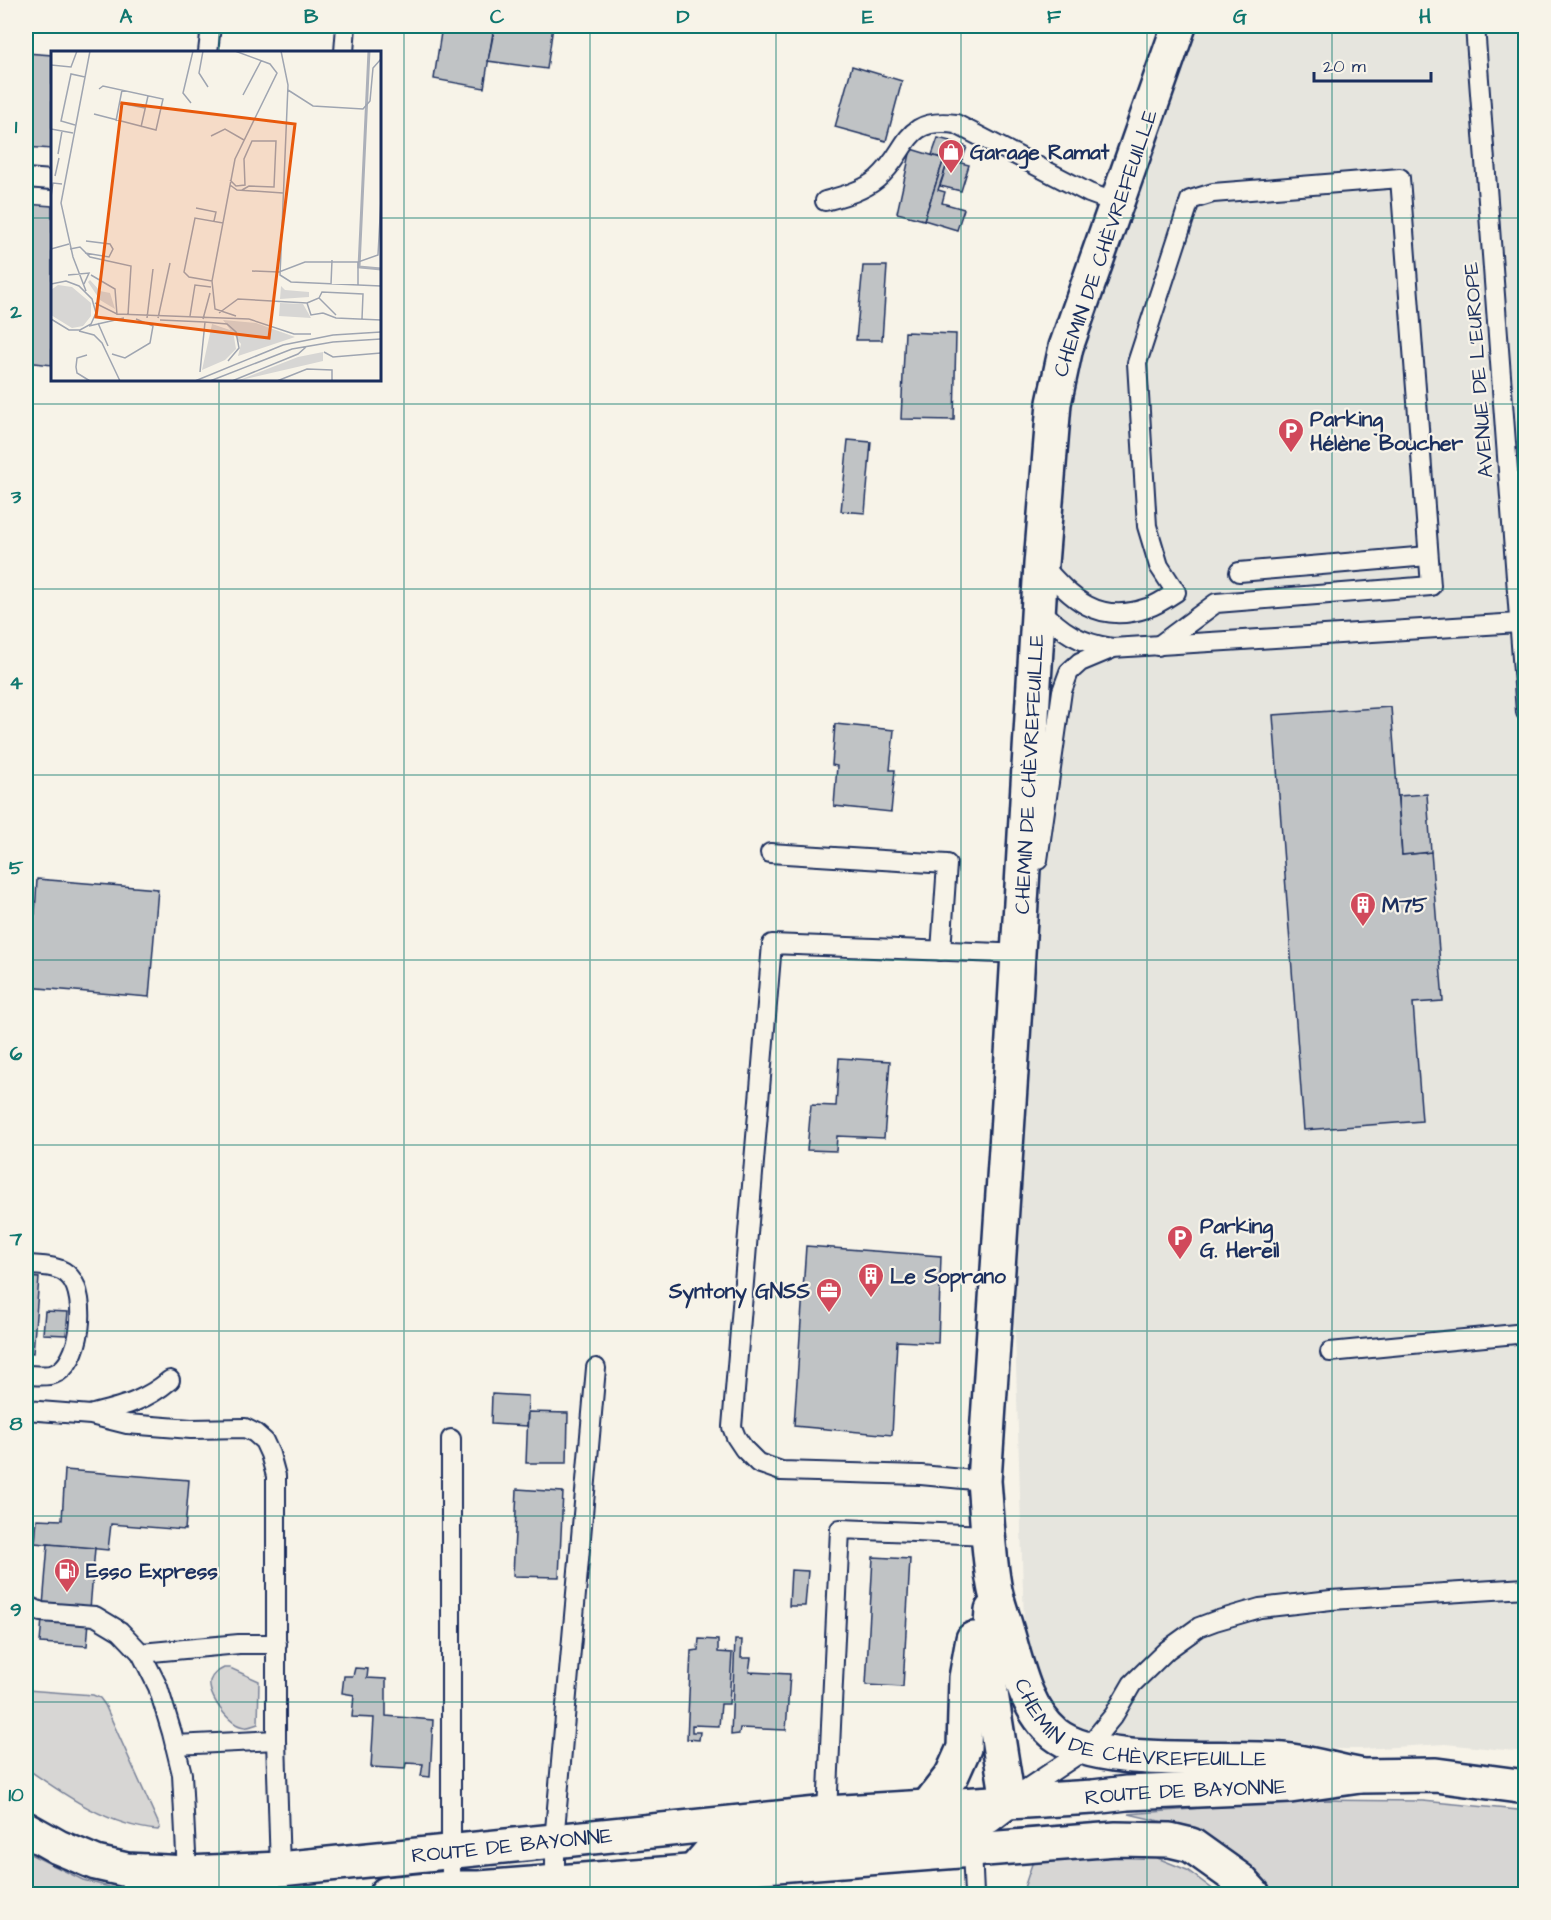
<svg xmlns="http://www.w3.org/2000/svg" width="1551" height="1920" font-family="'Architects Daughter',sans-serif">
  <rect width="100%" height="100%" fill="#f7f3e8"/>
  <filter id="ink" filterUnits="userSpaceOnUse"><feTurbulence type="fractalNoise" baseFrequency=".0167" numOctaves="2"/><feDisplacementMap in="SourceGraphic" scale="12" xChannelSelector="R" yChannelSelector="G"/><feConvolveMatrix kernelMatrix="1 2 1 2 8 2 1 2 1" color-interpolation-filters="sRGB"/></filter>
  <g filter="url(#ink)">
    <!-- built -->
    <polygon fill="#e6e5de" points="1179,26 1525,26 1525,1752 1445,1744 1361,1749 1186,1748 1140,1745 1068,1726 1042,1698 1024,1623 1007,1077 1051,433"/>
    <!-- green -->
    <g fill="#d7d6d4" stroke="#798299" stroke-width="1.5">
      <path d="M224,1668h6l29,13 -1,43c-4,1 -9,4 -13,3 -16,-1 -37,-31 -35,-46 2,-7 8,-10 14,-13z"/>
      <path d="M26,1690l67,5 7,3 5,7 55,122 -2,3c-50,-4 -92,-34 -132,-62z"/>
      <polygon points="1304,1800 1423,1801 1518,1810 1525,1813 1525,1894 1271,1894 1244,1862 1198,1830 1129,1814"/>
      <polygon points="26,1852 83,1880 109,1887 146,1892 149,1894 26,1894"/>
      <polygon points="1118,1853 1150,1855 1187,1870 1219,1894 1022,1894 1033,1861"/>
    </g>
    <!-- building -->
    <g fill="#c0c3c5" stroke="#1b2f5e" stroke-width="1.5">
      <polygon points="442,26 494,26 484,88 434,79"/>
      <polygon points="495,26 553,26 547,69 488,61"/>
      <polygon points="26,53 52,55 52,149 26,147"/>
      <polygon points="852,66 902,81 886,141 835,127"/>
      <polygon points="938,138 950,141 944,159 932,155"/>
      <polygon points="950,141 967,147 961,163 969,165 961,191 940,186 948,161 944,159"/>
      <polygon points="911,149 944,159 924,220 897,213"/>
      <polygon points="944,159 948,161 938,190 945,192 942,203 964,209 957,230 924,220"/>
      <polygon points="26,204 52,206 52,365 26,362"/>
      <polygon points="863,266 887,266 882,340 856,340"/>
      <polygon points="905,332 956,334 954,420 901,419"/>
      <polygon points="848,440 871,442 865,513 841,511"/>
      <polygon points="1391,707 1402,855 1431,852 1443,1001 1413,1003 1422,1121 1304,1130 1273,715"/>
      <polygon points="835,724 894,730 890,770 895,770 891,812 834,806 837,766 832,765"/>
      <polygon points="1427,794 1431,852 1402,855 1398,796"/>
      <polygon points="37,879 158,889 149,997 26,987 26,913 35,914"/>
      <polygon points="839,1058 890,1061 884,1138 837,1136 836,1151 807,1150 811,1105 836,1106"/>
      <polygon points="806,1246 941,1256 938,1343 897,1341 892,1435 794,1426"/>
      <polygon points="26,1277 39,1278 33,1353 26,1352"/>
      <polygon points="45,1311 68,1312 66,1335 43,1334"/>
      <polygon points="492,1394 528,1396 527,1426 491,1424"/>
      <polygon points="528,1412 568,1413 567,1463 526,1463"/>
      <polygon points="65,1470 189,1480 185,1530 111,1524 108,1550 35,1543 37,1519 62,1520"/>
      <polygon points="517,1489 563,1492 559,1577 513,1576"/>
      <polygon points="48,1544 95,1548 87,1646 40,1643"/>
      <polygon points="873,1557 910,1559 903,1687 866,1685"/>
      <polygon points="791,1570 808,1571 805,1606 789,1606"/>
      <polygon points="699,1639 718,1640 718,1652 732,1653 729,1704 721,1704 719,1726 692,1725 692,1732 700,1732 699,1740 687,1739 691,1651 698,1650"/>
      <polygon points="735,1640 742,1640 741,1658 751,1658 749,1672 790,1674 786,1730 740,1728 739,1734 731,1735"/>
      <polygon points="355,1668 368,1669 367,1678 386,1679 386,1716 433,1720 430,1777 421,1776 423,1764 406,1763 405,1769 371,1767 374,1718 352,1717 354,1695 342,1693 344,1676 353,1676"/>
    </g>
    <g fill="none" stroke-linecap="round" stroke-linejoin="round">
      <defs>
        <g id="lane">
          <polyline points="1475,26 1526,712"/>
          <polyline points="208,52 211,26"/>
          <polyline points="344,52 346,26"/>
          <polyline points="26,178 52,180"/>
          <path d="M825,201c18,-5 38,-10 52,-22 33,-28 24,-62 79,-55l133,69 27,10"/>
          <path d="M1042,565c30,34 56,60 105,43 10,-3 20,-10 29,-16l-17,-26 -12,-40 -10,-163 53,-163 23,-7 187,-15 31,408 -215,17 -58,43"/>
          <polyline points="1239,572 1428,556"/>
          <path d="M1039,608c23,24 40,35 73,40l407,-25"/>
          <polyline points="770,853 947,864 941,951"/>
          <polyline points="1038,860 1062,691 1069,672 1080,662 1111,649"/>
          <path d="M26,1265c14,1 34,0 44,12 18,20 12,87 -16,97 -8,3 -20,1 -28,1"/>
          <polyline points="1330,1352 1526,1333"/>
          <polyline points="26,1410 91,1415 127,1424 191,1429 245,1428 255,1433 264,1441 270,1454 276,1476 276,1740 280,1869"/>
          <path d="M93,1414c31,-8 52,-13 77,-34"/>
          <polyline points="451,1439 451,1888"/>
          <polyline points="984,1481 921,1475 781,1471 758,1463 744,1449 736,1437 732,1427 772,944 1025,954"/>
          <polyline points="26,1605 41,1612 95,1616 120,1631 141,1653 158,1687 172,1733 182,1774 187,1873 179,1894"/>
          <polyline points="141,1653 239,1644 277,1644"/>
          <polyline points="175,1745 276,1740"/>
          <polyline points="1014,1797 1086,1749 1114,1715 1132,1684 1167,1650 1199,1627 1215,1621 1260,1608 1331,1600 1526,1588"/>
          <polyline points="827,1813 840,1529 988,1535"/>
          <polyline points="555,1881 555,1830 596,1368"/>
          <polyline points="974,1894 972,1850 975,1843"/>
        </g>
        <g id="street">
          <path id="s1" d="M1179,26l-113,321 -12,56 -13,161 -30,508 -27,409c3,34 4,69 10,104 2,14 8,29 12,43 11,36 19,81 49,106 45,36 178,19 237,27 22,3 44,10 66,14"/>
          <polyline points="928,1806 952,1775 964,1748 966,1678 973,1639"/>
          <polyline points="694,1871 714,1848 843,1833 951,1825 987,1817 1008,1801 988,1674 992,1610"/>
        </g>
        <g id="secondary">
          <path id="s2" d="M26,1829l32,18 38,16 31,7 60,3 93,-4 547,-56 266,-16 34,-4 163,-7 70,-10"/>
          <polyline points="386,1894 451,1888 480,1888 972,1850"/>
        </g>
        <g id="highway">
          <polyline points="1360,1776 1436,1775 1526,1787"/>
          <polyline points="972,1850 1116,1839 1170,1840 1191,1845 1240,1880 1253,1894"/>
        </g>
      </defs>
      <!-- lane casing -->
      <use href="#lane" stroke="#1b2f5e" stroke-width="22"/>
      <!-- street casing -->
      <use href="#street" stroke="#1b2f5e" stroke-width="38"/>
      <!-- secondary casing -->
      <use href="#secondary" stroke="#1b2f5e" stroke-width="38"/>
      <!-- highway casing -->
      <use href="#highway" stroke="#1b2f5e" stroke-width="38"/>
      <!-- lane -->
      <use href="#lane" stroke="#f7f3e8" stroke-width="18"/>
      <!-- street -->
      <use href="#street" stroke="#f7f3e8" stroke-width="33"/>
      <!-- secondary -->
      <use href="#secondary" stroke="#f7f3e8" stroke-width="33"/>
      <!-- highway -->
      <use href="#highway" stroke="#f7f3e8" stroke-width="33"/>
    </g>
  </g>
  <!-- grid -->
  <path fill="none" stroke="#0f766e" stroke-width="1.5" stroke-opacity="0.55" d="M219,26v26M404,26v1868M590,26v1868M776,26v1868M961,26v1868M1147,26v1868M1332,26v1868M26,218h26M380,218h1146M219,380v1514M26,404h1500M26,589h1500M26,775h1500M26,960h1500M26,1145h1500M26,1331h1500M26,1516h1500M26,1702h1500"/>
  <!-- icons -->
  <defs>
    <symbol id="shop-pin" viewBox="-11 -11 22 30"><path d="M0 17L-7.5 6A9.5 9.5 0 1 1 7.5 6Z" fill="#d1495b" stroke="#f7f3e8"/><path d="M-5-2.5h2.3a2.7 3.5 0 0 1 5.4 0H5L5.5 6h-11ZM-1.5-2.5h3a1.5 2.3 0 0 0-3 0Z" fill="#fff"/></symbol>
    <symbol id="parking-pin" viewBox="-11 -11 22 30"><path d="M0 17L-7.5 6A9.5 9.5 0 1 1 7.5 6Z" fill="#d1495b" stroke="#f7f3e8"/><path d="M-3.5-5.5H1a3.5 3.5 0 0 1 0 7H-1V5.5H-3.5ZM-1-3.4V-.6H.8a1.4 1.4 0 0 0 0-2.8Z" fill="#fff"/></symbol>
    <symbol id="building-pin" viewBox="-11 -11 22 30"><path d="M0 17L-7.5 6A9.5 9.5 0 1 1 7.5 6Z" fill="#d1495b" stroke="#f7f3e8"/><path d="M-4-6H4V6H1V3H-1V6H-4ZM-2.5-4.3h1.7v1.8h-1.7ZM.8-4.3h1.7v1.8H.8ZM-2.5-1h1.7V.8h-1.7ZM.8-1h1.7V.8H.8Z" fill="#fff"/></symbol>
    <symbol id="office-pin" viewBox="-11 -11 22 30"><path d="M0 17L-7.5 6A9.5 9.5 0 1 1 7.5 6Z" fill="#d1495b" stroke="#f7f3e8"/><path d="M-6-3h4V-5.5h4V-3h4V5H-6ZM-1-4.5V-3h2v-1.5ZM-6 0V1H6V0Z" fill="#fff"/></symbol>
    <symbol id="fuel-pin" viewBox="-11 -11 22 30"><path d="M0 17L-7.5 6A9.5 9.5 0 1 1 7.5 6Z" fill="#d1495b" stroke="#f7f3e8"/><path d="M-5.5-6h7V0h2V4h1.3V-2.5L3-4.5l.8-.8L6-3V5H2.5V1h-1V6h-7ZM-4.2-4.7v3.2H.2V-4.7Z" fill="#fff"/></symbol>
  </defs>
  <g fill-rule="evenodd">
    <use href="#shop-pin" x="936" y="137" width="30" height="40"/>
    <use href="#parking-pin" x="1276" y="416" width="30" height="40"/>
    <use href="#building-pin" x="1348" y="890" width="30" height="40"/>
    <use href="#parking-pin" x="1165" y="1223" width="30" height="40"/>
    <use href="#building-pin" x="856" y="1261" width="30" height="40"/>
    <use href="#office-pin" x="814" y="1276" width="30" height="40"/>
    <use href="#fuel-pin" x="52" y="1556" width="30" height="40"/>
  </g>
  <g text-anchor="middle" stroke-width="4.5" stroke-linejoin="round" paint-order="stroke">
    <!-- poi labels -->
    <g font-size="21" font-weight="bold" fill="#1b2f5e" stroke="#f7f3e8" text-anchor="start">
      <text x="970" y="159">Garage Ramat</text>
      <text x="1310" y="426">Parking<tspan x="1310" dy="24">Hélène Boucher</tspan></text>
      <text x="1382" y="912">M75</text>
      <text x="1200" y="1233">Parking<tspan x="1200" dy="24">G. Hereil</tspan></text>
      <text x="890" y="1283">Le Soprano</text>
      <text x="810" y="1298" text-anchor="end">Syntony GNSS</text>
      <text x="86" y="1578">Esso Express</text>
    </g>
    <!-- street labels -->
    <g font-size="21" fill="#1b2f5e" stroke="#f7f3e8">
      <text transform="translate(1105 243) rotate(-71)" y="7">CHEMIN DE CHÈVREFEUILLE</text>
      <text transform="translate(1478 370) rotate(-94)" y="7">AVENUE DE L'EUROPE</text>
      <text transform="translate(1029 774) rotate(-87)" y="7">CHEMIN DE CHÈVREFEUILLE</text>
      <text dy="7" stroke="none"><textPath href="#s1" startOffset="1821">CHEMIN DE CHÈVREFEUILLE</textPath></text>
      <text dy="7" stroke="none"><textPath href="#s2" startOffset="1172">ROUTE DE BAYONNE</textPath></text>
      <text dy="7" stroke="none"><textPath href="#s2" startOffset="496">ROUTE DE BAYONNE</textPath></text>
    </g>
  </g>
  <!-- overview -->
  <g transform="translate(51 51)">
    <rect width="330" height="330" fill="#f7f3e8"/>
    <path d="M39,229l10,11 10,2 5,16 -15,-9 -12,-18zM7,234l14,2 19,16v13l-8,10 -11,2 -21,-13v-25zM230,235l4,4 24,2v5l-29,2zM229,252l23,1 8,14 -32,-2zM172,269l33,3 39,14 -57,19 3,-12zM161,273l21,7 3,18 -11,11 -23,10zM272,301v9l-86,20 61,-24z" fill="#d7d6d4"/>
    <path fill="none" stroke="#acb0b9" stroke-width="3" d="M318,0l-10,216 22,2"/>
    <path fill="none" stroke="#9fa5b1" stroke-width="1.5" d="M152,0l-4,22 9,14M184,0l35,13 7,9 -42,86 -23,122 3,28 21,7M230,0l7,34 -8,190 11,7 90,4M0,14l20,2 6,-16M237,39l25,16 50,3 7,-8 3,-33 8,-9M192,44l18,-34M69,52l25,5M140,52l-8,-10 10,-42M43,63l62,16 7,-31 -60,-13 -4,3M65,70l6,-31M24,74l-14,-4 10,-47 14,3M90,76l7,-31M0,78l22,4M160,85l14,-7 19,11M7,103l4,-23M4,125l4,-18M179,129l6,6 9,-1 -1,-26 8,-18h24l-2,46 -25,-1 -7,4M179,134l7,5 46,3M0,146l2,-14 9,1M145,157l20,4 -2,9M0,198l18,-5M19,198l10,-2 10,10 41,9 -3,49M34,202l24,4 4,-8 -3,-5 -24,-3M201,220l27,1 26,-10h53M17,224l21,-2 -5,11M40,224l24,14 2,26M161,230l-23,-4 -5,-5 11,-54 28,5M0,233l15,-3 13,5 13,13 4,14 -5,11 -11,6h-11l-18,-11M280,233l1,-24M307,234v-23l20,-7 3,-56M35,240l-13,-34 -12,-54 29,-152M268,247l17,17M44,252l22,11 132,5M256,252l12,-5 3,-6 41,2 -1,25M256,252l4,12 12,-2M168,262l19,-14 69,4M272,262l13,5 45,2M139,265l5,-31 16,2M96,267l6,-49M107,267l12,-55M152,268l7,-26M198,268l45,15h17M109,269l45,2M154,271l22,2 9,8 3,16 -11,13M47,272l10,23M38,275l35,-8M28,280l15,4 8,8 18,38M273,301l9,5 48,-4M61,303l13,4 25,-15 3,-17 -17,-7M36,304l-10,3 -1,9 1,6 13,8M149,321l5,-50M144,330l88,-36 50,-10 48,-3M159,330l82,-32 41,-7 48,-3M181,330l66,-27 8,-7M226,330l30,-12 25,1v11"/>
    <path fill="#e8590c" fill-opacity="0.15" stroke="#e8590c" stroke-width="3" d="M71,52l173,21 -26,214 -173,-21z"/>
    <rect width="330" height="330" fill="none" stroke="#1b2f5e" stroke-width="3"/>
  </g>
  <!-- margin -->
  <rect width="1551" height="1920" fill="none" stroke="#f7f3e8" stroke-width="66"/>
  <!-- scale -->
  <path d="M1314 72v9h117v-9" fill="none" stroke="#1b2f5e" stroke-width="3"/>
  <text x="1323" y="72" font-size="18" fill="#1b2f5e" stroke="#f7f3e8" stroke-width="4.5" paint-order="stroke">20 m</text>
  <rect x="33" y="33" width="1485" height="1854" fill="none" stroke="#0f766e" stroke-width="2"/>
  <g font-size="20" text-anchor="middle" font-weight="bold" fill="#0f766e">
    <text x="126" y="23">A</text>
    <text x="311" y="23">B</text>
    <text x="497" y="23">C</text>
    <text x="683" y="23">D</text>
    <text x="868" y="23">E</text>
    <text x="1054" y="23">F</text>
    <text x="1240" y="23">G</text>
    <text x="1425" y="23">H</text>
    <text x="16" y="133">1</text>
    <text x="16" y="318">2</text>
    <text x="16" y="503">3</text>
    <text x="16" y="689">4</text>
    <text x="16" y="874">5</text>
    <text x="16" y="1060">6</text>
    <text x="16" y="1245">7</text>
    <text x="16" y="1430">8</text>
    <text x="16" y="1616">9</text>
    <text x="16" y="1801">10</text>
  </g>
</svg>
